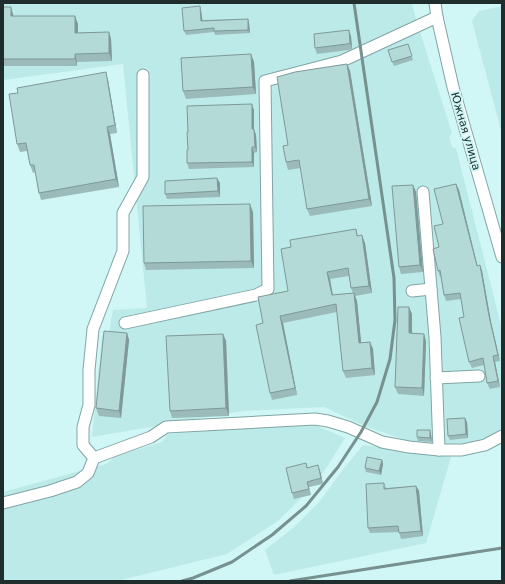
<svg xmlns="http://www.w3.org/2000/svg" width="505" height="584" font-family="'DejaVu Sans',sans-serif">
  <rect width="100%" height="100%" fill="#d0f7f5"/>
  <!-- built -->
  <g fill="#bbeae8">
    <polygon points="3,3 412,3 416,19 452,133 449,137 452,147 456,148 502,329 502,428 490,436 468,443 447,444 419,443 406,440 367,427 324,407 243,411 92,437 102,336 109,332 113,310 147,308 123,64 3,80"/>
    <polygon points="502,6 502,134 472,21 479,11"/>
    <polygon points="310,423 345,438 318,481 309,487 311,495 302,497 278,521 227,554 117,581 3,581 3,492 106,464 116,456 162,442 168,434"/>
    <polygon points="363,445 451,457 426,543 274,575 265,550 293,528 319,502 345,467"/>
  </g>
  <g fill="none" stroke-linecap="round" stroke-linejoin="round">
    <defs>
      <g id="minor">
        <polyline points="435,3 437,17 453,87 502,257"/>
        <polyline points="423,192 435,337 439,450"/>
        <polyline points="412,291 431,289"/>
        <polyline points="125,323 256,295 268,289 265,81 342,61 437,17"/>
        <polyline points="436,378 479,376"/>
        <polyline points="94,458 151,437 166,427 315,419 328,421 348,427 382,442 409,447 439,450 462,450 485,445 502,436"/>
        <polyline points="94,458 83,445 83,427 89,405 89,370 93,329 123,251 123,213 143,177 143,75"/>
        <polyline points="3,503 50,491 77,482 88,473 94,458"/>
      </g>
    </defs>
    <!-- minor casing -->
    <use href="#minor" stroke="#81a5a4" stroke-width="13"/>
    <!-- minor -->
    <use href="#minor" stroke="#fff" stroke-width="11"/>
    <!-- rail -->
    <g stroke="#76918f" stroke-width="3">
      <polyline points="182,581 193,578 232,562 272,535 306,506 338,467 361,432 377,402 390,359 395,320 394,278 354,3"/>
      <polyline points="290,581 502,548"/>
    </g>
  </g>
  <!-- wall -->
  <g fill="#9bbbba" fill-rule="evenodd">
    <polygon points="3,7 13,14 13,16 78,24 78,33 109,32 111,39 112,61 77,62 77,66 3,66"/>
    <polygon points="201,10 202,20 248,19 249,23 250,33 215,35 214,32 186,35 184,31"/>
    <polygon points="351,36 352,49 349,50 317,54 315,48"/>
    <polygon points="408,44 413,60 394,66 388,50"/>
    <polygon points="251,54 254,62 256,94 186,99 183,91"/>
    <polygon points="347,64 350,71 372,206 310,216 307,209 301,168 288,170 286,162 288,145"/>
    <polygon points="108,80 117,133 110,134 119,187 41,200 39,193 35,172 33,173 30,165 27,151 20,152 17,144"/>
    <polygon points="254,110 254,129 256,135 257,152 254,153 254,167 189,169 187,163 188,150"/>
    <polygon points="220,183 220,197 167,199 165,194"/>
    <polygon points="456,184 459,190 477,266 480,265 482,271 491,322 500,361 495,362 500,387 490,389 487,383 484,365 472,368 469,362 464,317 461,299 446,301 444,295 441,277 440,277 438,271 439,247"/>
    <polygon points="413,185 416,192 423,272 401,274 399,267"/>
    <polygon points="253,212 254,268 146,270 144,263"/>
    <path d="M356,229l2,7 7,7 7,50 -17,3 2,5 4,42 9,-1 3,7 2,26 -29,3 -3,-7 -6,-59 -54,11 14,72 -25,5 -2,-7 -7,-70 25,-32 3,-44zM349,276l2,12 2,5 -20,2 -3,-16z"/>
    <polygon points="412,314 412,334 426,341 424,396 398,394 395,387"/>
    <polygon points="127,333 129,340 121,418 99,416 96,408"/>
    <polygon points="223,334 226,341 229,416 172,418 170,411"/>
    <polygon points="467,422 468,438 450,440 448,436"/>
    <polygon points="431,434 432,442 418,441 417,437"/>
    <polygon points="382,460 383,464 381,475 366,472 365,468"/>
    <polygon points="306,463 307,467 320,471 323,484 309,487 311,495 294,499 292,493"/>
    <polygon points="384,483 386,488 416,486 419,491 423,536 401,539 399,532 370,533 368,528"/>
  </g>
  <!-- shaded-wall -->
  <g fill="#7e9997">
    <polygon points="200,6 201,10 203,24 201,21"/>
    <polygon points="11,7 13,14 14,23 11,16"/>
    <polygon points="75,16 78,24 78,40 75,33"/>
    <polygon points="248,19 249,23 250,33 248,30"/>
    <polygon points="349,30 351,36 352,49 350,43"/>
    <polygon points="109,32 111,39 112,61 109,53"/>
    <polygon points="75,54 77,62 77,66 75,59"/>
    <polygon points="251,54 254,62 256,94 253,87"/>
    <polygon points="347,64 350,71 372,206 369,199"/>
    <polygon points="106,72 108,80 117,133 115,125"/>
    <polygon points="252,104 254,110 254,135 252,129"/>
    <polygon points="107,127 110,134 119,187 116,179"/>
    <polygon points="254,129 256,135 257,152 255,147"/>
    <polygon points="252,147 254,153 254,167 252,162"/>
    <polygon points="217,178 220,183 220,197 218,191"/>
    <polygon points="456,184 459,190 479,272 477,266"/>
    <polygon points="413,185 416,192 423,272 420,265"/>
    <polygon points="250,204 253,212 254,268 251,261"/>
    <polygon points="362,235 365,243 372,293 369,286"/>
    <polygon points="480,265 482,271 491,322 500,361 498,355 489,316"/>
    <polygon points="327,272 330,279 334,303 332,295"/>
    <polygon points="354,293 357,301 362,351 359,343"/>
    <polygon points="409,307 412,314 412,341 409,333"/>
    <polygon points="280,316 283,323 297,395 295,388"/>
    <polygon points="127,333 129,340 121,418 119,411"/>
    <polygon points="223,334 226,341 229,416 226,408"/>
    <polygon points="424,334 426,341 424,396 422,388"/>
    <polygon points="370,342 373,349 375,375 372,368"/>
    <polygon points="493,356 495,362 500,387 498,381"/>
    <polygon points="465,418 467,422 468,438 466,434"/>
    <polygon points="430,430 431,434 432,442 430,438"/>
    <polygon points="382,460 383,464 381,475 379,471"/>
    <polygon points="318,465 320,471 323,484 321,478"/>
    <polygon points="416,486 419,491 423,536 421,531"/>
  </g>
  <!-- building -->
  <g fill="#b4dad8" stroke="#7e9997">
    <polygon points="200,6 201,21 248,19 248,30 214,31 214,28 184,31 182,8"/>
    <polygon points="3,7 11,7 11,16 75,16 75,33 109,32 109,53 75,54 75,59 3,59"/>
    <polygon points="349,30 350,43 347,44 315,48 314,34"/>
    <polygon points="408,44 412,56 392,62 388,50"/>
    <polygon points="251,54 253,87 183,91 181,58"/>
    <polygon points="347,64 369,199 307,209 299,160 286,162 283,146 288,145 277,77 295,72"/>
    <polygon points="106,72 115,125 107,127 116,179 39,193 34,165 30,165 26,143 17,144 9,94 18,93 17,88"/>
    <polygon points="252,104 252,129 254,129 255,147 252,147 252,162 187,163 187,150 188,150 187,132 188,132 187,106"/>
    <polygon points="217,178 218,191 165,194 165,181"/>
    <polygon points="456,184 477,266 480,265 489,316 498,355 493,356 498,381 487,383 483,358 469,362 459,318 464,317 460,293 444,295 440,270 438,271 433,249 439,247 434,226 443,224 434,189"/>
    <polygon points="413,185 420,265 399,267 392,186"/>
    <polygon points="250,204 251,261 144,263 143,206"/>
    <polygon points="356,229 357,236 362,235 369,286 351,288 348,268 327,272 332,295 354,293 359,343 370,342 372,368 343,371 336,304 280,316 295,388 270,393 256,325 263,323 258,297 288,291 281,249 291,247 290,240"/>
    <polygon points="398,307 409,307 409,333 424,334 422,388 395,387"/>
    <polygon points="104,331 127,333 119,411 96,408"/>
    <polygon points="223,334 226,408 170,411 166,336"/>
    <polygon points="465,418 466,434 448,436 447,419"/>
    <polygon points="417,430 430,430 430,438 417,437"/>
    <polygon points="367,457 382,460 379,471 365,468"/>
    <polygon points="306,463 307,468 318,465 321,478 307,482 309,489 292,493 286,468"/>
    <polygon points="384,483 384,489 416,486 421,531 399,533 398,526 368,528 366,484"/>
  </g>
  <g text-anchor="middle" stroke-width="4" stroke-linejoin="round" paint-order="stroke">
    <!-- street labels -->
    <g font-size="11" fill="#1f2e2d" stroke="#d0f7f5">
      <text transform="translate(466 131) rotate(74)" y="4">Южная улица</text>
    </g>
  </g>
  <!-- border -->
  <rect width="505" height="584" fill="none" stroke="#1f2e2d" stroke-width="8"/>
</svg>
